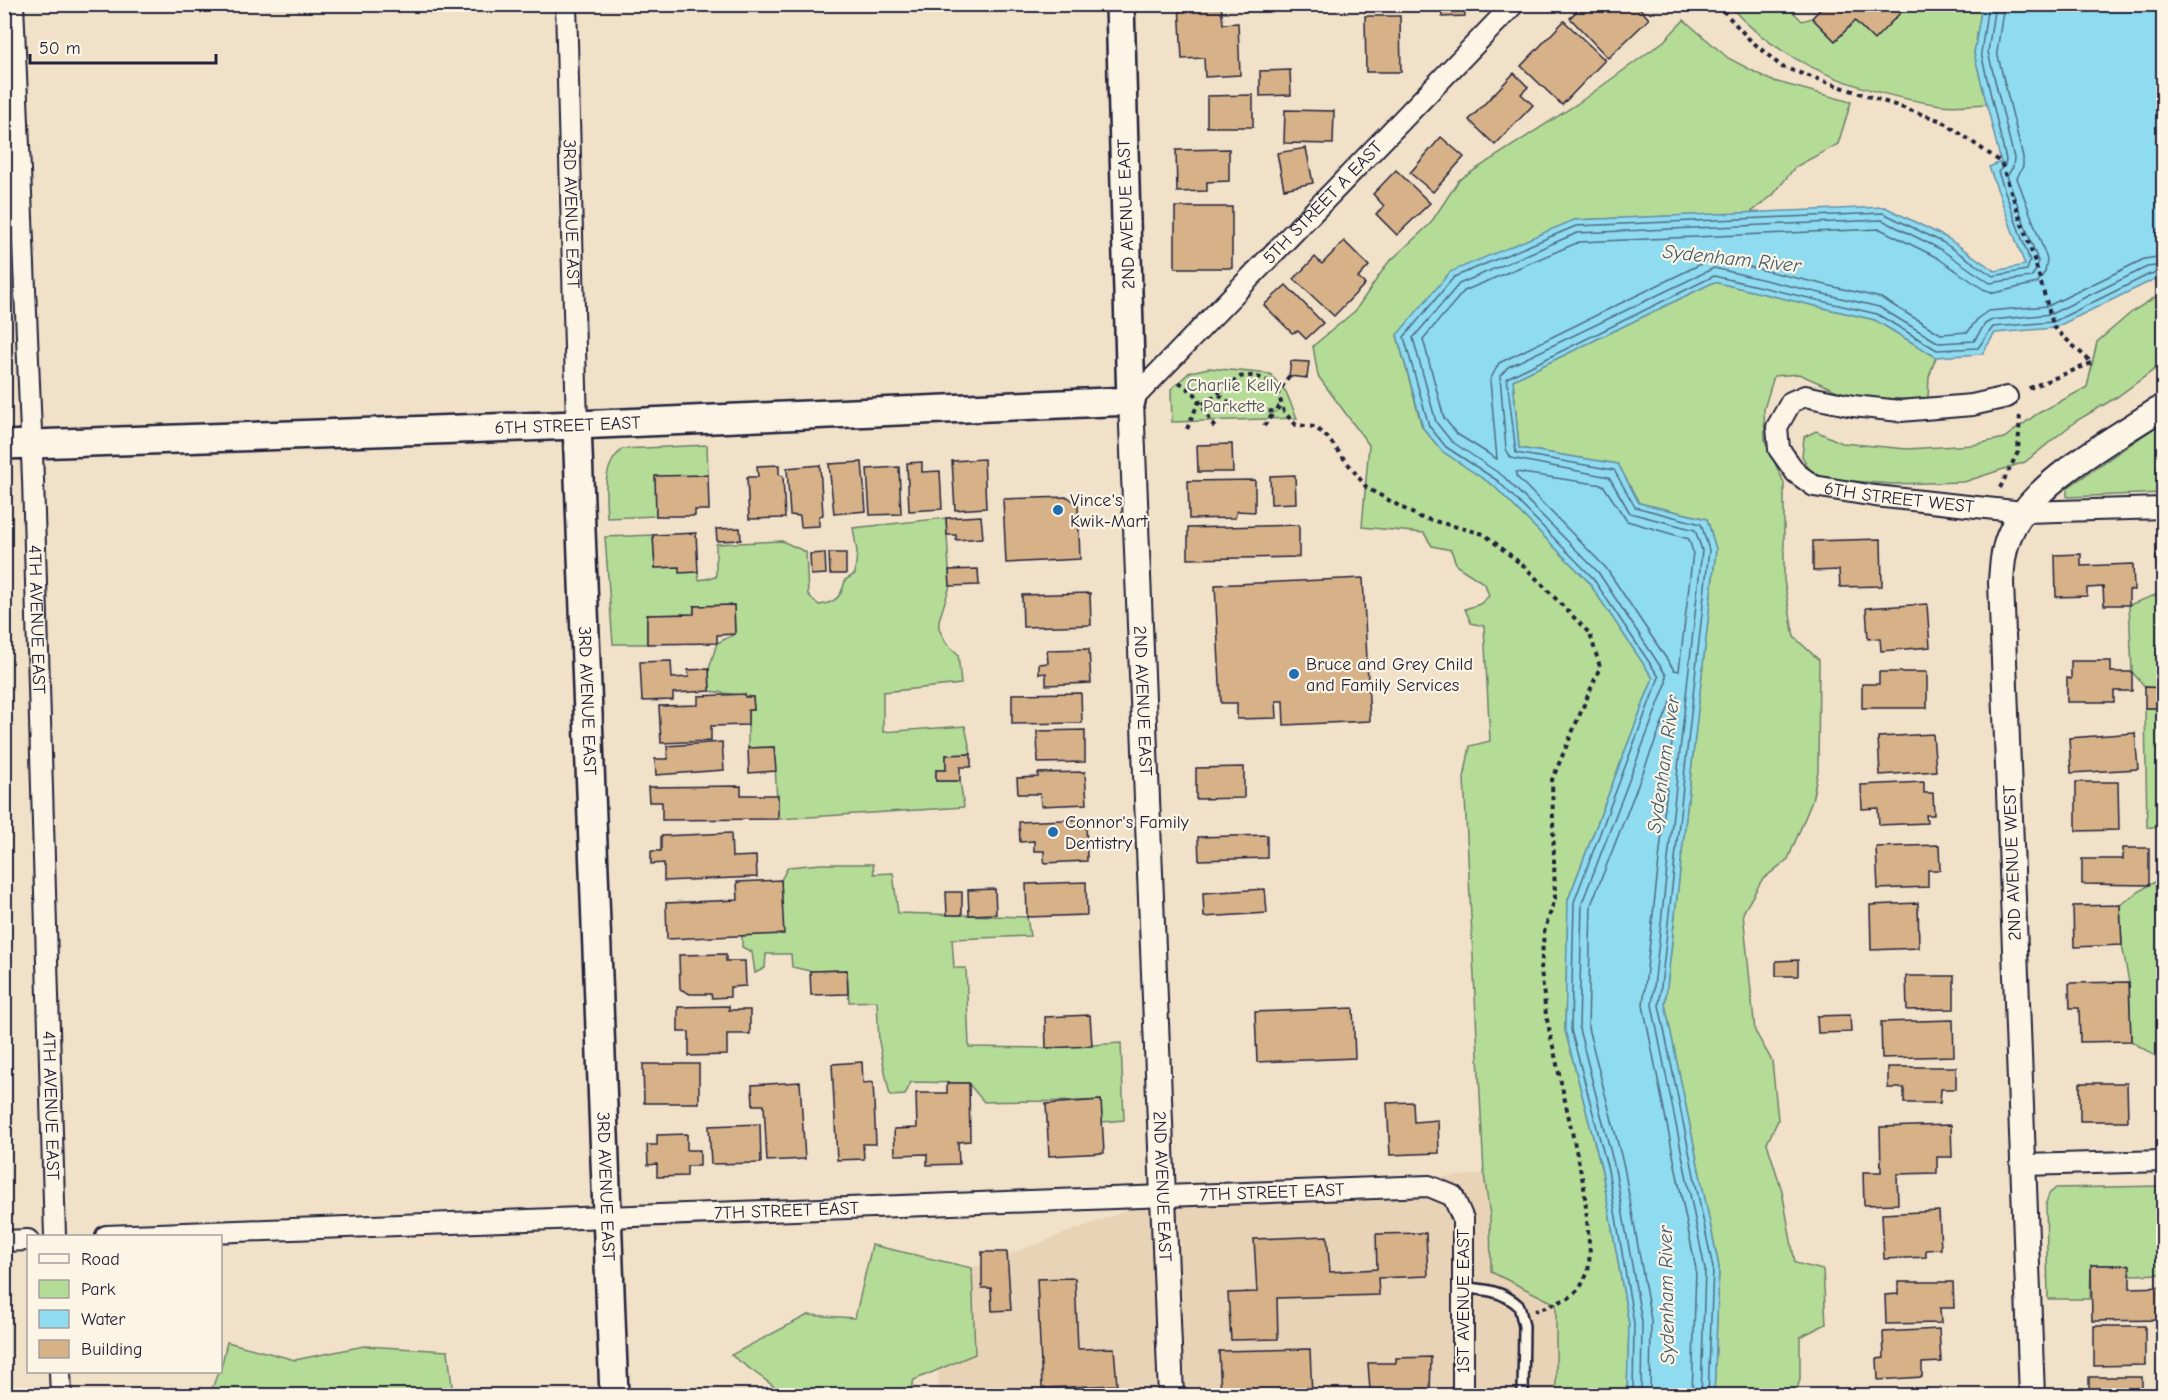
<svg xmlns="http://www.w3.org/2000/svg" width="2168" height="1400" font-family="'Comic Neue',sans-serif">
  <rect width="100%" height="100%" fill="#f1e1c9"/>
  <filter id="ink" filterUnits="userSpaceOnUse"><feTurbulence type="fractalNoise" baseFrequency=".0167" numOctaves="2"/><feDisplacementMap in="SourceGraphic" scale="12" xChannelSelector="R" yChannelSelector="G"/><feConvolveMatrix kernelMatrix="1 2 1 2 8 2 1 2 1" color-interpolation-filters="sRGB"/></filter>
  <g filter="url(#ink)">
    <!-- built -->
    <polygon fill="#e9d3b6" points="1484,1174 1490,1216 1491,1272 1556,1304 1556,1395 939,1396 938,1370 975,1354 972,1268 1163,1197"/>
    <!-- green -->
    <g fill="#b5dc97" stroke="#6c7f69" stroke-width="1.5">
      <path d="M1729,5h57l16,16 10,-3 23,23 20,-20 19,18 29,-29 -5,-5h84l-8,48 13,51c-15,1 -32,3 -46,1 -77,-11 -161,-40 -212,-100z"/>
      <polygon points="1684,20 1728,58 1770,80 1851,102 1838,144 1795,167 1773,195 1750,213 1574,220 1397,335 1422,427 1442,451 1494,486 1588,581 1653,678 1568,900 1565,1030 1602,1171 1629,1324 1627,1395 1556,1395 1556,1304 1491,1272 1490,1216 1484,1174 1464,778 1470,746 1490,741 1484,626 1471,623 1465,609 1480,604 1489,596 1485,584 1457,566 1451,550 1432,546 1424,533 1362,527 1369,445 1318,376 1313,346 1355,311 1387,264 1430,224 1459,180 1577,104 1664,41"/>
      <polygon points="1714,282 1875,320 1936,357 1929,377 1928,399 1871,399 1844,394 1799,374 1774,376 1764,409 1765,441 1784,483 1784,580 1794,637 1819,660 1818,771 1812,801 1788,859 1762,880 1743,913 1755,1031 1772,1061 1778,1120 1767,1143 1782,1191 1795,1263 1823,1270 1826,1324 1800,1337 1800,1380 1795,1395 1714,1395 1719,1267 1665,1004 1716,549 1707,519 1639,503 1618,464 1519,448 1513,380"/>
      <polygon points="2163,292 2163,363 2117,397 2076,421 2025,462 1964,482 1892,484 1827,479 1810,471 1802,456 1804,437 1816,431 1842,443 1907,449 1973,445 2004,438 2037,414 2087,387 2097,342 2133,311"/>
      <polygon points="1209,368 1270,374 1286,392 1297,418 1172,422 1171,389 1190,372"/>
      <polygon points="2163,422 2163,493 2067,497 2067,488"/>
      <path d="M707,445l1,30 -52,2v39l-49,2c-1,-25 -6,-50 15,-69z"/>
      <path d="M946,518l4,68 -11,34v9l8,15 11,10 3,30 -78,8v40l82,-6 6,28 -25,1v15h-10v11h24l4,26 -186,12 -4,-72 -26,1v-38h6l-1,-13 -43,-6 -1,-22 8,-26 18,-9 -1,-29 -40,1v8l-47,1v29h-34l-8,-107 48,-2 2,33 24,-1 19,5 1,8 17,-3v-33l66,-3 24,11 2,43 11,10c16,-2 23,-8 26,-25l10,-6 2,-22 -4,-24z"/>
      <polygon points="2163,592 2163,688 2145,687 2132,672 2129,605"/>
      <polygon points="2145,708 2163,708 2163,828 2147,827"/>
      <path d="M821,864h52l1,10 19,-1 5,40 129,4 3,19 -78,3 2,29h12l3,79 77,1 75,-5 3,77 -22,2 -1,-22c-40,3 -78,0 -117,2l-16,-19 -57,-1 -6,13 -15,1 -11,-54 -2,-41 -28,1 -2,-32 -37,1 -18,-4 -1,-13h-25l-1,14 -10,5 -3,-21 -10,-5v-11l41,-3 -2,-53 7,-13z"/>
      <polygon points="2163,878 2163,1061 2131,1041 2129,982 2122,945 2120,905 2149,885"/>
      <polygon points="2163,1186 2163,1274 2130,1275 2129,1265 2091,1265 2090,1299 2048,1299 2046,1203 2049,1194 2056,1188"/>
      <polygon points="872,1245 972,1268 975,1354 914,1380 908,1396 786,1395 731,1355 808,1315 855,1318"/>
      <polygon points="227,1342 295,1360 364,1346 448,1351 453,1395 210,1395 218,1372 220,1372"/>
    </g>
    <!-- water -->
    <polygon fill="#8fdbf0" stroke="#6391a8" stroke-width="1.5" points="1982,5 2163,5 2163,278 2153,280 2054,328 1995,333 1982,354 1936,357 1875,320 1714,282 1513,380 1519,448 1618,464 1639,503 1707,519 1716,549 1665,1004 1719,1267 1714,1395 1627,1395 1629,1324 1602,1171 1565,1030 1568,900 1653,678 1588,581 1494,486 1442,451 1423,428 1397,335 1450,272 1574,220 1885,207 1947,238 1995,271 2025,265 1989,167 2001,162 1974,53"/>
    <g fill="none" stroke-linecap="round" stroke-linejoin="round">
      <!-- shore -->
      <g stroke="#4e6c83" stroke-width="1.5">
        <polyline points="2004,4 1997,52 2023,157 2023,166 2017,178 2047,259 2045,272 2037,283 1994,293 1983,289 1936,257 1880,229 1579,242 1464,291 1423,339 1444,418 1457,434 1497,459 1490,380 1499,363 1709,260 1720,260 1881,298 1941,334 1968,332 1978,318 1988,311 2048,306 2144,259 2164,256"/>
        <polygon points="1516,472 1603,485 1627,521 1689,539 1693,552 1679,671 1674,670 1606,568 1516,476"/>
        <polyline points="1633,1396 1634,1323 1608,1170 1571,1030 1574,902 1659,677 1592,577 1498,481 1446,447 1429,426 1404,337 1454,277 1576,226 1883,213 1944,243 1993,276 2027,270 2030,261 1998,172 2005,165 2006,160 1981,53 1988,4"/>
        <polyline points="1641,1396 1642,1322 1615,1169 1579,1029 1582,903 1666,684 1666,675 1598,572 1503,476 1451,441 1436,422 1413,338 1459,284 1577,233 1882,220 1940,249 1990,283 2031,277 2037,269 2038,261 2007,176 2013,167 2014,158 1988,52 1995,4"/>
        <polyline points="1650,1396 1651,1320 1624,1167 1588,1028 1591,905 1674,693 1677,697 1643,1005 1696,1269 1692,1396"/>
        <polyline points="1701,1396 1705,1269 1652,1005 1702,550 1695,530 1630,513 1609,477 1511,458 1506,449 1500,376 1508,367 1714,268 1879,307 1939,343 1974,341 1985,324 1992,320 2051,314 2147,267 2164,265"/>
        <polyline points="1708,1396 1713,1268 1659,1005 1709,550 1701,524 1635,507 1614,470 1516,453 1507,378 1714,276 1877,314 1937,350 1978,348 1993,327 2053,322 2150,274 2164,272"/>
      </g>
    </g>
    <!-- building -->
    <g fill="#d7b289" stroke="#22223b" stroke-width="1.5">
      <polygon points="1179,4 1221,4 1223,24 1238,23 1240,75 1205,77 1204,58 1182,59"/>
      <polygon points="1300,4 1316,4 1316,9 1300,10"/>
      <polygon points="1441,4 1464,4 1465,16 1442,17"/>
      <polygon points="1583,4 1636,4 1649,19 1608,58 1570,18"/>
      <polygon points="1825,4 1898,4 1903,10 1874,40 1855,21 1835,41 1812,18"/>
      <polygon points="1365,16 1400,16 1401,72 1366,72"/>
      <polygon points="1564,21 1605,60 1562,105 1521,66"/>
      <polygon points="1290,70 1291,95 1260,96 1260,71"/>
      <polygon points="1514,73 1528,87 1521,94 1533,105 1495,145 1469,120"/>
      <polygon points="1253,95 1253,127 1207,127 1207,96"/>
      <polygon points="1285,110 1334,111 1333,144 1284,143"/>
      <polygon points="1441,137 1464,157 1433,192 1410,173"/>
      <polygon points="1306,148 1313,183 1284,189 1277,153"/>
      <polygon points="1229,149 1229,181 1207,182 1207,191 1177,192 1176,150"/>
      <polygon points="1396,170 1430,203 1397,235 1376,214 1384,206 1373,194"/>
      <rect x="1175" y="207" width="57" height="61"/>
      <polygon points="1344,241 1369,266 1358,278 1365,284 1334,316 1294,279 1315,257 1322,264"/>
      <polygon points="1286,285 1323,323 1306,339 1298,331 1292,333 1264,305"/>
      <polygon points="1291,361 1309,362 1307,378 1289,376"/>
      <polygon points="1232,444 1233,472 1198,472 1197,445"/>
      <polygon points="984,459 986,508 955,510 952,461"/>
      <polygon points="862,462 866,511 834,514 829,464"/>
      <polygon points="922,462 922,472 940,471 942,509 909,511 907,463"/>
      <polygon points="779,465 779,475 783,476 785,518 749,519 747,477 758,477 757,466"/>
      <polygon points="820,465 823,515 819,516 819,526 801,527 800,516 790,515 787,468"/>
      <polygon points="899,467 901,514 870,515 867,469"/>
      <polygon points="708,475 709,510 695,510 695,516 656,516 655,476"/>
      <polygon points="1295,475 1296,503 1271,504 1270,476"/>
      <polygon points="1255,480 1255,512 1237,511 1235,518 1189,519 1188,481"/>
      <polygon points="1068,497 1078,505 1080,559 1006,563 1003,499"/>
      <polygon points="981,516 983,538 956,540 956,535 947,535 946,518"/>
      <polygon points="1299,525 1299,557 1188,559 1188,528"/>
      <polygon points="740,528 741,540 717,541 716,529"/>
      <polygon points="696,533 698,572 679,573 679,567 655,568 653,535"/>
      <polygon points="1881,539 1882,586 1840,587 1839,570 1813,571 1813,541"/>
      <polygon points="825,553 826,574 811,575 810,554"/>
      <polygon points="829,553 846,553 846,574 830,574"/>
      <polygon points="2081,554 2081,566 2133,564 2134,590 2129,590 2129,605 2104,605 2103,587 2087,588 2087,596 2056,597 2055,555"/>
      <polygon points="2156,557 2164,557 2164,592 2158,593"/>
      <polygon points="978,569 979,585 950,586 949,570"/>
      <polygon points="1363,578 1370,721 1284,725 1283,701 1276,701 1277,718 1237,719 1237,703 1221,703 1215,585"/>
      <polygon points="1090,593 1091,625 1023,627 1022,595"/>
      <polygon points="1927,604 1930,647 1881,651 1880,638 1868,639 1866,608"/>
      <polygon points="734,605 735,634 717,635 717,643 647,644 647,615 694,614 694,606"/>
      <polygon points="1089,649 1091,683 1046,685 1046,673 1039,674 1039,664 1048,663 1047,650"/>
      <polygon points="671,661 672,678 689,677 688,670 709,669 710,691 673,693 673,700 642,701 640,662"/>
      <polygon points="2071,661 2111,661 2111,672 2132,672 2132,691 2114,691 2114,702 2067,702 2067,678 2071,679"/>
      <polygon points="1879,672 1927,672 1927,708 1862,708 1862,684 1879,684"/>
      <polygon points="2145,687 2164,688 2164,708 2145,708"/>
      <polygon points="1081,693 1082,723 1012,724 1012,694"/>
      <polygon points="745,694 745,697 753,697 754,710 748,710 748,725 711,726 711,741 661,743 659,706 698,705 698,696"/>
      <polygon points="1085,730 1085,762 1038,763 1037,731"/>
      <polygon points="2135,733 2138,769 2071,773 2069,738"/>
      <polygon points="1933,734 1936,771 1880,775 1878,737"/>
      <polygon points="722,742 724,770 656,775 655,759 668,759 667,746"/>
      <polygon points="774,747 776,771 749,773 748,748"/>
      <polygon points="971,754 971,767 960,767 960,781 936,781 936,770 946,770 946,755"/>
      <polygon points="1244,767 1244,798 1196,799 1196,768"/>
      <polygon points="1085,772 1087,804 1041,806 1040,794 1018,794 1017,778 1038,777 1038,773"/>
      <polygon points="1924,782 1924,793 1933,793 1934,815 1926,815 1927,823 1879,825 1878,808 1862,809 1861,785"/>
      <polygon points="2076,782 2118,782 2119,830 2076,831"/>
      <polygon points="741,786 741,795 778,795 778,819 662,820 662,802 649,802 648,787"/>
      <polygon points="1086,819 1087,861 1044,863 1044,851 1034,851 1034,841 1020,842 1019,822"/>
      <polygon points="731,833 732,857 756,856 757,877 664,881 664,863 651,864 651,851 661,851 661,836"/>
      <polygon points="1267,835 1267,858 1199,860 1198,837"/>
      <polygon points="1939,845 1940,870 1928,870 1928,887 1878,889 1876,847"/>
      <polygon points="2123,848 2149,848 2149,885 2082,884 2082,859 2123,859"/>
      <polygon points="781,880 784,934 667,939 666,903 738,900 737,882"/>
      <polygon points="1086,882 1087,915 1027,917 1026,884"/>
      <polygon points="995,889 996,914 969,915 968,890"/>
      <polygon points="1265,889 1267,913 1204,917 1203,893"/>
      <polygon points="946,892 962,892 962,915 947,915"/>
      <polygon points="1918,903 1919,948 1871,950 1870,905"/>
      <polygon points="2120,905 2122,945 2074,947 2073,906"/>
      <polygon points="726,954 726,961 745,961 746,986 730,987 730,997 712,998 711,994 690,994 680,989 679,955"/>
      <polygon points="1798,960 1798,976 1776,976 1776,961"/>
      <polygon points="847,970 848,994 811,995 810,971"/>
      <polygon points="1906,976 1954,976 1954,1009 1907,1010"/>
      <polygon points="2129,982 2131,1041 2080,1042 2079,1008 2070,1008 2069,983"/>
      <polygon points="729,1006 729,1010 750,1010 750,1034 727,1034 727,1055 689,1056 689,1032 678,1032 678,1007"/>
      <polygon points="1353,1008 1355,1058 1257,1062 1255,1012"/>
      <polygon points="1090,1015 1092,1046 1046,1048 1045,1017"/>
      <polygon points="1850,1015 1851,1032 1818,1033 1817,1016"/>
      <polygon points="1953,1020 1954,1056 1882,1058 1881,1022"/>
      <polygon points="862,1062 863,1083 873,1082 876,1144 863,1144 864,1159 837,1160 832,1064"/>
      <polygon points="643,1064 699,1064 699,1103 644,1103"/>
      <polygon points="1888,1067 1956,1067 1956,1089 1941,1089 1940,1103 1904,1103 1904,1088 1888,1088"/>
      <polygon points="800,1082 805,1159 767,1161 764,1105 753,1105 752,1085"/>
      <polygon points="947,1083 969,1083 970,1141 958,1142 959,1164 927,1165 927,1154 895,1155 894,1129 917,1128 916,1093 947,1093"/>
      <polygon points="2080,1083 2127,1083 2128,1121 2080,1121"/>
      <polygon points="1101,1100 1104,1153 1049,1156 1046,1104"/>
      <polygon points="1413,1102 1414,1122 1438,1120 1439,1153 1390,1155 1387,1103"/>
      <polygon points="760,1124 761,1163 711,1164 709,1126"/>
      <polygon points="1951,1125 1952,1157 1937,1157 1937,1173 1897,1174 1898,1204 1864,1205 1863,1172 1881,1172 1880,1127"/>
      <polygon points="687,1134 687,1150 700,1150 700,1166 687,1166 687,1176 657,1177 657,1164 648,1165 647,1145 657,1145 657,1135"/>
      <polygon points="1939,1211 1941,1249 1926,1250 1926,1257 1884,1259 1882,1214"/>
      <polygon points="1426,1233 1428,1276 1378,1278 1379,1295 1277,1298 1278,1339 1231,1340 1228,1293 1257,1292 1254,1239 1327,1236 1330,1272 1377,1269 1376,1234"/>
      <polygon points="982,1252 1007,1252 1011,1310 992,1311 991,1288 982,1288"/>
      <polygon points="2091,1265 2130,1265 2130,1288 2164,1287 2164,1320 2092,1321"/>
      <polygon points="1075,1278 1078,1349 1114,1348 1117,1385 1042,1388 1037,1279"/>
      <polygon points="1898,1282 1953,1282 1954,1308 1940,1308 1941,1323 1886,1324 1885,1295 1898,1294"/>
      <polygon points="2094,1326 2145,1326 2145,1365 2094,1366"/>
      <polygon points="1939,1329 1941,1362 1922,1363 1922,1377 1878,1380 1877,1359 1884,1358 1883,1332"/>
      <polygon points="1310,1349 1312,1396 1221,1396 1219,1351"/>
      <polygon points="1431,1357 1430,1395 1397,1396 1397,1389 1370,1390 1368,1363 1396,1363 1396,1358"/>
      <rect x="2089" y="1377" width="53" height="19"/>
      <polygon points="1947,1392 1947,1396 1905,1396 1905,1393"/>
    </g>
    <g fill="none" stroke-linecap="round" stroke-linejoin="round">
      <defs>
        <path id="service" d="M1463,1288c22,1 40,3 56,18l5,20 -1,70"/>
        <g id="minor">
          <path id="s1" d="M13,4l20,475 22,757"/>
          <path id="s2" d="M566,4l11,421"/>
          <path id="s3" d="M2007,397l-35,8 -72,6 -47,-5 -48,-10 -14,6 -14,25 2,22 17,24 18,13 61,10 148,16 141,-4"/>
          <path id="s4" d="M1131,401l383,-397"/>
          <polyline points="2025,1165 2164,1161"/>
          <path id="s5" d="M106,1236l1323,-50 24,10 10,23v177"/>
          <polyline points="4,1241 28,1240"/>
          <polyline points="60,1372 61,1396"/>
        </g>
        <g id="tertiary">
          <path id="s6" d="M1131,401l40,995"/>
          <path d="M2032,1396l-31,-814c1,-16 2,-31 8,-46 22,-54 107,-98 155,-130"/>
        </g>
        <g id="secondary">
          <path id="s7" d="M577,425l37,971"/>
          <path id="s8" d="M4,445l573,-20 554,-24 -11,-397"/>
        </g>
      </defs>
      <!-- service casing -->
      <use href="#service" stroke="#22223b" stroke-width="14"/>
      <!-- minor casing -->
      <use href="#minor" stroke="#22223b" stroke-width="24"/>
      <!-- tertiary casing -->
      <use href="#tertiary" stroke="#22223b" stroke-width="28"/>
      <!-- secondary casing -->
      <use href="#secondary" stroke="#22223b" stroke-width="32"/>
      <!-- path -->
      <g stroke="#22223b" stroke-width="4" stroke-dasharray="4.5 4.5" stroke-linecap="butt">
        <polyline points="1717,4 1748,38 1782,67 1942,121 2001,162 2035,262 2054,328 2092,363 2027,389"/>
        <polyline points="1289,376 1278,393 1284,412 1296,425 1315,427 1328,438 1367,488 1419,517 1484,534 1526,568 1590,634 1600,667 1552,780 1555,899 1544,932 1541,969 1546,1015 1584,1186 1590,1253 1588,1272 1580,1288 1569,1298 1535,1311"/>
        <polyline points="1179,382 1195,394 1215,428"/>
        <path d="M1219,395c6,3 10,8 16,12 6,4 33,5 41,4l6,-8"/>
        <path d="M1203,404l37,-27c15,-4 32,3 38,16"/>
        <polyline points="1264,426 1275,411"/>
        <polyline points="1187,429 1199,401"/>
        <polyline points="2000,488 2018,452 2020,413"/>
      </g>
      <!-- service -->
      <use href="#service" stroke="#fcf5e5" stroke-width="9"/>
      <!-- minor -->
      <use href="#minor" stroke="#fcf5e5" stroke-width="20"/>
      <!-- tertiary -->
      <use href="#tertiary" stroke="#fcf5e5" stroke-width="24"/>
      <!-- secondary -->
      <use href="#secondary" stroke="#fcf5e5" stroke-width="27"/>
    </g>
  </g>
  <!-- markers -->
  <g fill="#1f6fb2" stroke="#fcf5e5" stroke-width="2">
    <circle cx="1058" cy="510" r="6"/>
    <circle cx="1294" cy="674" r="6"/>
    <circle cx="1053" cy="832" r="6"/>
  </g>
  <g text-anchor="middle" stroke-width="4.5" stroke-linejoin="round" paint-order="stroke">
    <!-- street labels -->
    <g font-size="18" fill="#22223b" stroke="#fcf5e5">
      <text dy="6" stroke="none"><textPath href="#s4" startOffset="276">5TH STREET A EAST</textPath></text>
      <text dy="6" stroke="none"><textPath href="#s2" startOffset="210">3RD AVENUE EAST</textPath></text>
      <text transform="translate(1126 214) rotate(-92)" y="6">2ND AVENUE EAST</text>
      <text dy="6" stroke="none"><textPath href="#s8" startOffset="564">6TH STREET EAST</textPath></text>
      <text dy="6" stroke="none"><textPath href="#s3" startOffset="408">6TH STREET WEST</textPath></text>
      <text dy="6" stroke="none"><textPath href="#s1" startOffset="616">4TH AVENUE EAST</textPath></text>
      <text dy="6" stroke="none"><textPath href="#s7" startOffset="276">3RD AVENUE EAST</textPath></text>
      <text dy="6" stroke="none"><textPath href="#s6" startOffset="300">2ND AVENUE EAST</textPath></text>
      <text transform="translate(2012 863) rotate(-92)" y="6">2ND AVENUE WEST</text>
      <text dy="6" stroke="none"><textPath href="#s1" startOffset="1102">4TH AVENUE EAST</textPath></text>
      <text dy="6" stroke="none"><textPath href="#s7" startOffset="762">3RD AVENUE EAST</textPath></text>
      <text dy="6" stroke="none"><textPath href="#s6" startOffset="786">2ND AVENUE EAST</textPath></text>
      <text dy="6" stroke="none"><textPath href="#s5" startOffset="1167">7TH STREET EAST</textPath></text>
      <text dy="6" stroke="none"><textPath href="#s5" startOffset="681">7TH STREET EAST</textPath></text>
      <text transform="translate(1463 1301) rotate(-90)" y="6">1ST AVENUE EAST</text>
    </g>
    <!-- park labels -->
    <g font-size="18" fill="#4e5a57" stroke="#fcf5e5">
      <text x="1234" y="391">Charlie Kelly<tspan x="1234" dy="21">Parkette</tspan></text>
    </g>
    <!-- poi labels -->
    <g font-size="18" fill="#22223b" stroke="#fcf5e5" text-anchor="start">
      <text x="1070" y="506">Vince's<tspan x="1070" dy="21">Kwik-Mart</tspan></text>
      <text x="1306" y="670">Bruce and Grey Child<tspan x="1306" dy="21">and Family Services</tspan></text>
      <text x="1065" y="828">Connor's Family<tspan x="1065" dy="21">Dentistry</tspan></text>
    </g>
    <!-- water labels -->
    <g font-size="20" font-style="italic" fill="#435a71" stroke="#fcf5e5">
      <text transform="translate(1732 258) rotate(6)" y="7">Sydenham River</text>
      <text transform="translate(1663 764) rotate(-82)" y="7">Sydenham River</text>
      <text transform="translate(1666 1295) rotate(-91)" y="7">Sydenham River</text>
    </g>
  </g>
  <!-- margin -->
  <rect width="2168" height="1400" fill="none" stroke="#fcf5e5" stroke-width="24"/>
  <rect x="12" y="12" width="2144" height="1376" fill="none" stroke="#22223b" stroke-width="2" filter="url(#ink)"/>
  <!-- legend -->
  <rect x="27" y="1235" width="195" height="138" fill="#fcf5e5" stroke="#a5a1a1" stroke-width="1.5"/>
  <rect x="39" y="1254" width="30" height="9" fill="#fcf5e5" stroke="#a5a1a1" stroke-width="1.5"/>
  <text x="81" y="1265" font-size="18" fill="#22223b">Road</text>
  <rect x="39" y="1280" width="30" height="18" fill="#b5dc97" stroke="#a5a1a1" stroke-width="1.5"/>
  <text x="81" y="1295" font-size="18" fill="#22223b">Park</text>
  <rect x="39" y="1310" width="30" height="18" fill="#8fdbf0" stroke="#a5a1a1" stroke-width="1.5"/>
  <text x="81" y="1325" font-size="18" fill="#22223b">Water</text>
  <rect x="39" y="1340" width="30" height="18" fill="#d7b289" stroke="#a5a1a1" stroke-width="1.5"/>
  <text x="81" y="1355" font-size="18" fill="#22223b">Building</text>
  <!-- scale -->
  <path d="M30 54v9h186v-9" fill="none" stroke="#22223b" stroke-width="3"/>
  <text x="39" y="54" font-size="18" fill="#22223b" stroke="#fcf5e5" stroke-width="4.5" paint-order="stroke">50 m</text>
</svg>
